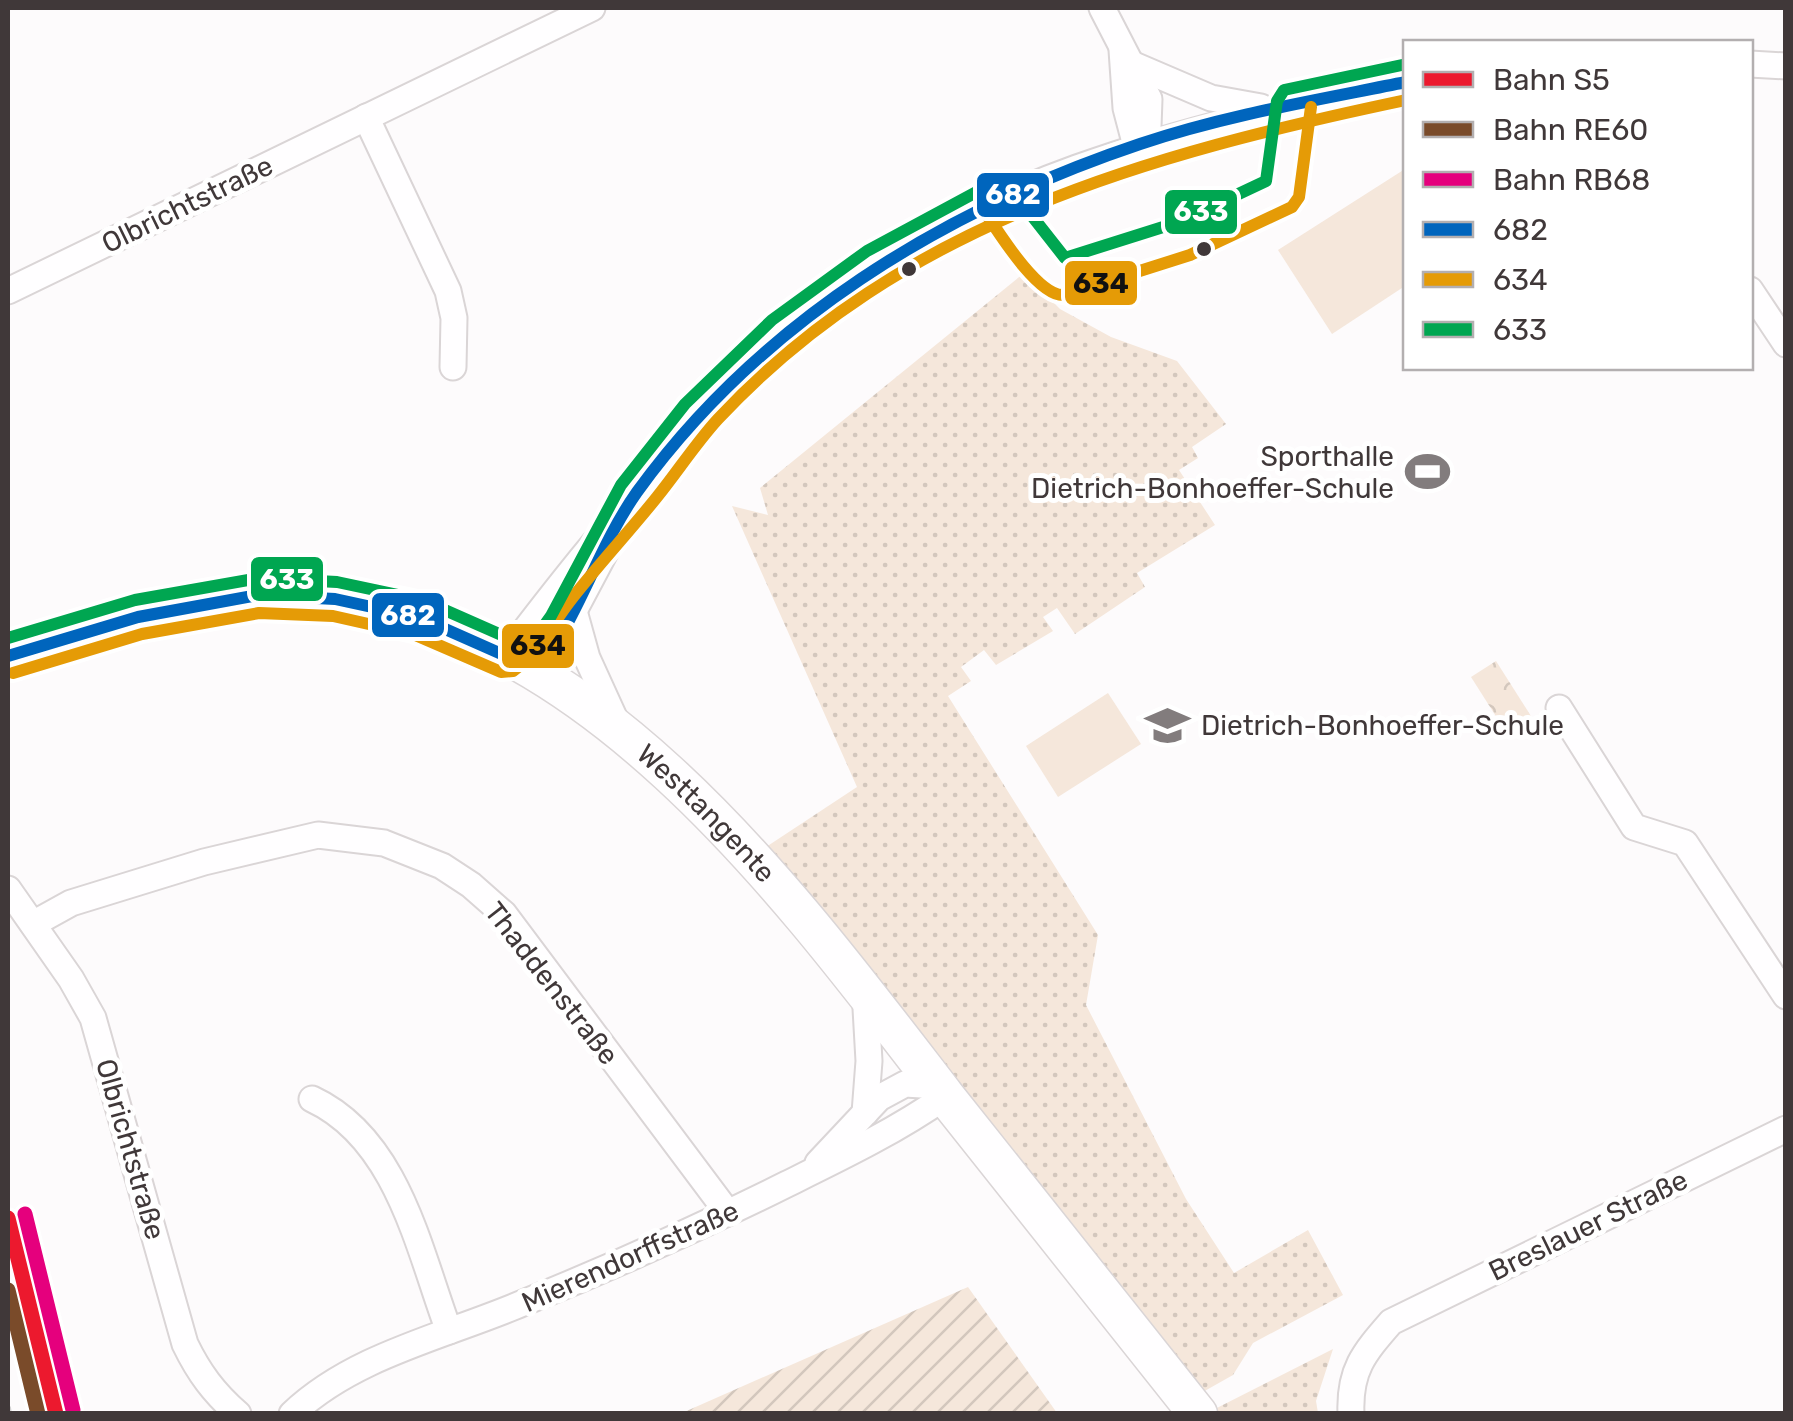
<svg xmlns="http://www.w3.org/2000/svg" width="1793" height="1421" font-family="Rubik,sans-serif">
  <defs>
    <pattern id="grass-dots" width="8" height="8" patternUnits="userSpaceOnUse" patternTransform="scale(2.5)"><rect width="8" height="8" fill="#f5e7db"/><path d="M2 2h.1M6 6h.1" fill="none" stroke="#d3c7bd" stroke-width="1.8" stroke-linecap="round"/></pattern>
    <pattern id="park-crowns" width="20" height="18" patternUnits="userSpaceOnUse" patternTransform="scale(2.5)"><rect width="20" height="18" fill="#f5e7db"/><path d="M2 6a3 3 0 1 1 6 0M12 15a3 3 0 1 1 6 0" fill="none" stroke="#d3c7bd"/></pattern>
    <pattern id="garden-furrows" width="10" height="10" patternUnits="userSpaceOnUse" patternTransform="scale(2.5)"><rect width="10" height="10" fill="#f5e7db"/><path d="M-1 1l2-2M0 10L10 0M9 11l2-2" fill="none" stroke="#d3c7bd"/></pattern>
  </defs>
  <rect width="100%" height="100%" fill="#fdfbfc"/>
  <!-- grass -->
  <g fill="url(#grass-dots)">
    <polygon points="1024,273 1060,309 1111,337 1177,361 1226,424 1192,447 1198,458 1179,470 1215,525 1137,573 1145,587 1075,634 1057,608 1043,617 1053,631 996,665 984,650 961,667 971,681 948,696 1098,935 1086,1005 1186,1199 1234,1273 1308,1230 1343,1295 1253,1343 1233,1375 1194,1397 763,849 857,787 732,506 768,515 760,488"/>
    <polygon points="1333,1349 1316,1401 1318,1413 1209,1412"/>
  </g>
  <!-- park -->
  <polygon fill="url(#park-crowns)" points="1496,661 1536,724 1511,740 1471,677"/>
  <!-- garden -->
  <polygon fill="url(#garden-furrows)" points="968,1287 1057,1413 682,1413"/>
  <!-- pitch -->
  <g fill="#f5e7db">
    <polygon points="1405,169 1405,286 1332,334 1278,250"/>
    <polygon points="1108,693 1141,744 1058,797 1026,746"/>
  </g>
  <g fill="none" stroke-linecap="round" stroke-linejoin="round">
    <defs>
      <g id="minor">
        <polyline points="1102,8 1149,99 1148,127 1142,144"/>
        <polyline points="1122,50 1126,108 1136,146"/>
        <polyline points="1750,64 1786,66"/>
        <polyline points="1134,65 1211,98 1261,107"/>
        <polyline points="366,117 448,291 454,318 453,367"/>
        <polyline points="1750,290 1786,344"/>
        <polyline points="8,291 592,8"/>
        <polyline points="574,611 587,658 618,726"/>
        <path d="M506,655c42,-55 83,-108 129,-159 21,-24 39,-52 60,-77 26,-30 58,-58 88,-84 174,-153 402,-208 623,-253"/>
        <polyline points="524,664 553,643 566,626 619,526"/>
        <polyline points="1559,708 1634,827 1685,843 1786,996"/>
        <path d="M8,889l63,90 22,39 92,326c14,29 29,49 53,70"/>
        <polyline points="33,924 71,903 204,862 318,835 384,843 442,866 471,885 504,914 728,1213"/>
        <path d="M312,1099c86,40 107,152 137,232"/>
        <polyline points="865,1113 869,1061 865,991"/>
        <polyline points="818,1163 879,1098 905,1084 938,1086"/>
        <path d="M292,1414c62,-59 154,-78 231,-111 89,-36 178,-76 264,-119 55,-27 109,-53 159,-88"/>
        <path d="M1351,1414c-2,-44 13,-61 40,-92l395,-193"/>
      </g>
      <g id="primary">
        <path id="s1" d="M8,656c105,-32 215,-71 327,-57 265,33 459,301 611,498 83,106 168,211 252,317"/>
      </g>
    </defs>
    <!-- minor casing -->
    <use href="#minor" stroke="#dad5d6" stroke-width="29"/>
    <!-- primary casing -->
    <use href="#primary" stroke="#dad5d6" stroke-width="41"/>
    <!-- minor -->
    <use href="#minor" stroke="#fffeff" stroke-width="25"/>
    <!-- primary -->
    <use href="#primary" stroke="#fffeff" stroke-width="38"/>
    <!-- rail -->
    <polyline stroke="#d2d1d2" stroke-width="6" points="8,1408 9,1414"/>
    <defs>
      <path id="bus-1" d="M8,656l130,-39 120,-22 77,4 83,18 106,47 29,-21 13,-17c24,-44 42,-93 71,-134 123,-170 306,-282 503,-348 86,-29 177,-44 266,-62"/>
      <g id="bus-2">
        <path d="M983,209c14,21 55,88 81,86l126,-40 102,-48 7,-10 12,-90"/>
        <path d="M13,673l129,-39 117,-21 74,3 80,18 88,38 12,-1c23,-16 40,-48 57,-70 28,-36 59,-69 87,-104 21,-26 39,-54 61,-78 185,-198 432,-265 688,-319"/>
      </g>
      <polyline id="bus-3" points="8,638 135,600 259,578 337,582 422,600 522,644 541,630 551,616 621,485 685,404 772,320 867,251 995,182 1010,188 1065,258 1179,222 1266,181 1277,101 1284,90 1402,65"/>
    </defs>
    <!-- bus-1 casing -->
    <use href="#bus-1" stroke="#fff" stroke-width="20"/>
    <!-- bus-2 casing -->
    <use href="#bus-2" stroke="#fff" stroke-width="20"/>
    <!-- bus-3 casing -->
    <use href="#bus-3" stroke="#fff" stroke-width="20"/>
    <!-- bus-1 -->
    <use href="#bus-1" stroke="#0065bd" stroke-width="12"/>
    <!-- bus-2 -->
    <use href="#bus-2" stroke="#e59b06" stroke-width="12"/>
    <!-- bus-3 -->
    <use href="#bus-3" stroke="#00a651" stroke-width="12"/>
    <defs>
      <polyline id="rail-1" points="8,1218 56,1414"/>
      <polyline id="rail-2" points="8,1290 38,1414"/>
      <polyline id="rail-3" points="25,1214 73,1410"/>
    </defs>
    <!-- rail-1 casing -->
    <use href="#rail-1" stroke="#fff" stroke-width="22"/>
    <!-- rail-2 casing -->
    <use href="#rail-2" stroke="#fff" stroke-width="22"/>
    <!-- rail-3 casing -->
    <use href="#rail-3" stroke="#fff" stroke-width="22"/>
    <!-- rail-1 -->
    <use href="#rail-1" stroke="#ec192e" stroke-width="15"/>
    <!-- rail-2 -->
    <use href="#rail-2" stroke="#7a4b2a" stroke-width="15"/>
    <!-- rail-3 -->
    <use href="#rail-3" stroke="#e5007d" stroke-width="15"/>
  </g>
  <!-- icons -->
  <defs>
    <symbol id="stadium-bare" viewBox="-9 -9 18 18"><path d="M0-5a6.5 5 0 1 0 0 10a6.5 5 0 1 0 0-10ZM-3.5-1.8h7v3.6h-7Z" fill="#827c7d" stroke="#fff" stroke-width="2.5" paint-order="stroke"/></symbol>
    <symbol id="school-bare" viewBox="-9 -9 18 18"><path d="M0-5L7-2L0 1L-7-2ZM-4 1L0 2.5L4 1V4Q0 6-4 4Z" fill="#827c7d" stroke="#fff" stroke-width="2.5" paint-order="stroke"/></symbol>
  </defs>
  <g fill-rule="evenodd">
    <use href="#stadium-bare" x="1396" y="440" width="63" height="63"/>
    <use href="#school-bare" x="1136" y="694" width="63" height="63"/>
  </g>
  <!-- markers -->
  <g fill="#403839" stroke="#fff" stroke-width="4">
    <circle cx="1204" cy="249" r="9"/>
    <circle cx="909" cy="269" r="9"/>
  </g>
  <g text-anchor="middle" stroke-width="10" stroke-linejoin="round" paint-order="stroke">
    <!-- street labels -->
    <g font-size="28" fill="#403839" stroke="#fff">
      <text transform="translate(187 204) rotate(-26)" y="10">Olbrichtstraße</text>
      <text dy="10" stroke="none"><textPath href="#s1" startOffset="772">Westtangente</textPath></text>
      <text transform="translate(552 983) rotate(52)" y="10">Thaddenstraße</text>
      <text transform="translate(131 1149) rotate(74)" y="10">Olbrichtstraße</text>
      <text transform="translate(1588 1225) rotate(-26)" y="10">Breslauer Straße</text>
      <text transform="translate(630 1256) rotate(-24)" y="10">Mierendorffstraße</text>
    </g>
    <!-- poi labels -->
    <g font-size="28" fill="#403839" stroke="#fff" text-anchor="end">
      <text x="1394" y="466">Sporthalle<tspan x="1394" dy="32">Dietrich-Bonhoeffer-Schule</tspan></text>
      <text x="1201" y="735" text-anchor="start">Dietrich-Bonhoeffer-Schule</text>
    </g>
  </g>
  <g stroke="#fff" stroke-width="4">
    <rect x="975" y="171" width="76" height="48" rx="10" fill="#0065bd"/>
    <rect x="1163" y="188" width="76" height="48" rx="10" fill="#00a651"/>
    <rect x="1063" y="259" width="76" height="48" rx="10" fill="#e59b06"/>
    <rect x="249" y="555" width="76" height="48" rx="10" fill="#00a651"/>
    <rect x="370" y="591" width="76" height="48" rx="10" fill="#0065bd"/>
    <rect x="500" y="622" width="76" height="48" rx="10" fill="#e59b06"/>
  </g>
  <g font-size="28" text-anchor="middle" font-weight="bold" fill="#fff">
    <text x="1013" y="204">682</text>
    <text x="1201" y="221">633</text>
    <text x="287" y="589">633</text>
    <text x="408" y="625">682</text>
  </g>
  <g font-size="28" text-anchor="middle" font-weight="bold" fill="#111">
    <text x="1101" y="293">634</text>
    <text x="538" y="655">634</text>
  </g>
  <!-- border -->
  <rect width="1793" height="1421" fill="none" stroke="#403839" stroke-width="20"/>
  <!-- legend -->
  <rect x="1403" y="40" width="350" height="330" fill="#ffffff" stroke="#b3afb0" stroke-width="2.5"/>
  <rect x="1423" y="72" width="50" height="15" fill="#ec192e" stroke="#b3afb0" stroke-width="2.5"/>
  <text x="1493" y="90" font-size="30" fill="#403839">Bahn S5</text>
  <rect x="1423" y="122" width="50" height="15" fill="#7a4b2a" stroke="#b3afb0" stroke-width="2.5"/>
  <text x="1493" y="140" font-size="30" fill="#403839">Bahn RE60</text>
  <rect x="1423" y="172" width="50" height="15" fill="#e5007d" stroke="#b3afb0" stroke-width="2.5"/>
  <text x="1493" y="190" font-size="30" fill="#403839">Bahn RB68</text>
  <rect x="1423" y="222" width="50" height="15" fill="#0065bd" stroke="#b3afb0" stroke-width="2.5"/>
  <text x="1493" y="240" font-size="30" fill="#403839">682</text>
  <rect x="1423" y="272" width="50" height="15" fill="#e59b06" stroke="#b3afb0" stroke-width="2.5"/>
  <text x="1493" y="290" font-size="30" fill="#403839">634</text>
  <rect x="1423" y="322" width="50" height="15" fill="#00a651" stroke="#b3afb0" stroke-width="2.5"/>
  <text x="1493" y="340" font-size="30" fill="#403839">633</text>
</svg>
